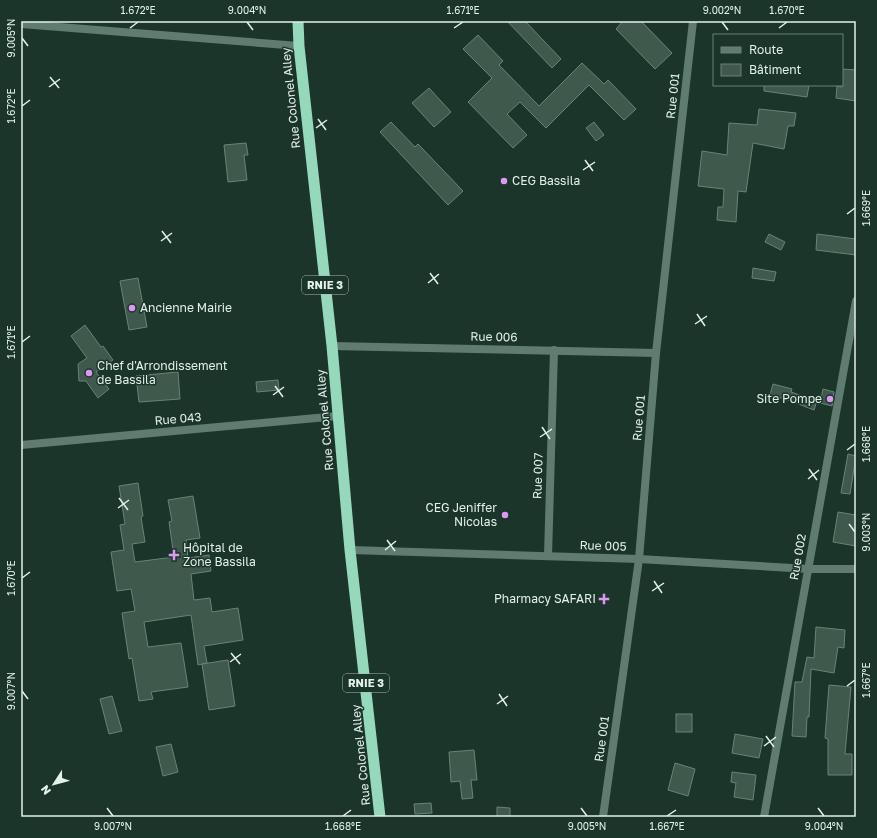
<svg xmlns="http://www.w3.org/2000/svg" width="877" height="838" font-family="'Golos Text',sans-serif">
  <rect width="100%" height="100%" fill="#1c352b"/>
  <!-- building -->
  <g fill="#3f594d" stroke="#688377">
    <polygon points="507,21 525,21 561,59 552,68"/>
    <polygon points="623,21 641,21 672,53 655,69 616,29"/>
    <polygon points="478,35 503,61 499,65 539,106 582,63 604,84 608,80 636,109 624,120 589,85 546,128 520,102 507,114 527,135 513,148 468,102 492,78 463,49"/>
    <polygon points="842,69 856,70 856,101 836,98 837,86 842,87"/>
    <polygon points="764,85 809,85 807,97 764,91"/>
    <polygon points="429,88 451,112 434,127 412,103"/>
    <polygon points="759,109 796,113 794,126 788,126 784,149 753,143 746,192 738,191 736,222 717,220 718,207 723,207 724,189 698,186 702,151 727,155 729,123 757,125"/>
    <polygon points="391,122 415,147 418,144 463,191 448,205 380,132"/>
    <polygon points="594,122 604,135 596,141 586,128"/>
    <polygon points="246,143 248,155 244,155 247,180 228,182 224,145"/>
    <polygon points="769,234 785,242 781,250 765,242"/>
    <polygon points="817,234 856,239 856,255 816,250"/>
    <polygon points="753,268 776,272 774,281 752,278"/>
    <polygon points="138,278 147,327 129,330 120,281"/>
    <polygon points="85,325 101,347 103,346 113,360 96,372 109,389 98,398 86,381 79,381 78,364 87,358 71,336"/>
    <polygon points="178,372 180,399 139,402 136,376"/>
    <polygon points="278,380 279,390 257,392 256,382"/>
    <polygon points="773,384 792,389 791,392 817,401 814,410 788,400 770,395"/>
    <polygon points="823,389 834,392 832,406 820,403"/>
    <polygon points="848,454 856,456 850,494 841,493"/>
    <polygon points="138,483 143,516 141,517 145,542 132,544 135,562 174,557 169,522 172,521 168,500 193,496 200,538 186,540 188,558 209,555 211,571 191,574 194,600 210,598 212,612 238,608 243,640 204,646 207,663 198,665 191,615 144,622 148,647 181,643 188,687 151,692 153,699 139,701 132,658 129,659 122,613 135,611 131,589 117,591 111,552 124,550 120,525 125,524 119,486"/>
    <polygon points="838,512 856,515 856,546 833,542"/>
    <polygon points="816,627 845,630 844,648 838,647 834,673 811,669 809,717 807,717 806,737 792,736 795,682 802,682 807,657 814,658"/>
    <polygon points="228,660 235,706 209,710 202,664"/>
    <polygon points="829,685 851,687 845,754 852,754 852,775 828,775 828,739 825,738"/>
    <polygon points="112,696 122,731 109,734 100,699"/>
    <rect x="676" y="714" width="16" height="18"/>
    <polygon points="735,734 763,739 759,758 732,753"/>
    <polygon points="171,744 178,772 163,776 156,747"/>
    <polygon points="474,750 477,780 471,780 473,798 462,799 460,781 451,782 449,752"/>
    <polygon points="675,763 695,769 688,796 668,790"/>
    <polygon points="732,772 756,775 753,800 734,797 736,783 731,782"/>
    <polygon points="431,803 432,813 415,814 414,804"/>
    <polygon points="497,807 510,808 510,817 497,817"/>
  </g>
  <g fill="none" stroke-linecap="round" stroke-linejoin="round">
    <!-- minor -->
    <g stroke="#607c70" stroke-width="8">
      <polyline points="21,24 299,46"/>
      <polyline points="332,346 656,353"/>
      <polyline points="21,445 338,416"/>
      <polyline points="350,550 639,559 809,569 856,569"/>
      <polyline points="548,556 554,350"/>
      <polyline points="603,817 639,559 656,353 693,21"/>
      <polyline points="764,817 856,301"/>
    </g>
    <!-- trunk -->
    <polyline stroke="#96d8bc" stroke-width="11" points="298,21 299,46 332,346 350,550 380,817"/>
  </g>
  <!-- ticks -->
  <path fill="none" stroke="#e2f1ea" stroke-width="1.5" d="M247,22l6,8M722,22l6,8M130,28l8,-6M454,28l9,-6M779,28l8,-6M22,38l6,8M50,77l9,11M49,87l11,-8M22,106l8,-6M318,119l8,11M316,128l11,-8M585,160l8,11M583,170l12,-8M847,214l8,-6M162,231l9,12M161,241l11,-8M430,273l8,11M428,283l11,-9M697,314l8,12M695,324l12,-8M22,342l8,-6M275,386l8,11M273,395l11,-8M542,427l8,12M540,437l12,-8M847,450l8,-6M809,469l8,11M808,479l11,-9M119,498l9,12M118,508l11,-8M849,524l6,8M387,540l8,11M385,550l11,-9M22,578l8,-6M654,581l8,12M652,591l12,-8M231,653l9,11M230,662l11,-8M847,686l8,-6M22,691l6,8M499,694l8,12M497,704l11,-8M766,736l8,11M764,746l12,-9M107,808l6,8M581,808l6,8M818,808l6,8M343,816l8,-6M667,816l9,-6"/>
  <!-- markers -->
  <g fill="#dc99f4" stroke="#1c352b" stroke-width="1.5">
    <circle cx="504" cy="181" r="4"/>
    <circle cx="132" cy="308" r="4"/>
    <circle cx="89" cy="373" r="4"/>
    <circle cx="830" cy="399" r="4"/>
    <circle cx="505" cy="515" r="4"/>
    <path d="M172 549h4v4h4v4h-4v4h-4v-4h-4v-4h4z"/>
    <path d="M602 593h4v4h4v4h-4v4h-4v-4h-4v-4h4z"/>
  </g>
  <g text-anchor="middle" stroke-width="3" stroke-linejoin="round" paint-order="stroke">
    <!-- shield labels -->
    <g fill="#1c352b" stroke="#a7b9b1" stroke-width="1">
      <rect x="302" y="276" width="46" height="18" rx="3"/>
      <rect x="343" y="674" width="46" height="18" rx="3"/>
    </g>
    <g font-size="11" font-weight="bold" fill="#e2f1ea">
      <text x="325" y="289">RNIE 3</text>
      <text x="366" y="687">RNIE 3</text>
    </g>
    <!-- street labels -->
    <g font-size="12" fill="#e2f1ea" stroke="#1c352b">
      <text transform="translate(673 96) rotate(-84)" y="4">Rue 001</text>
      <text transform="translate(291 98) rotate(-96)" y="4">Rue Colonel Alley</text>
      <text transform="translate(494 337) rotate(1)" y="4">Rue 006</text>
      <text transform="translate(639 418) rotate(-85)" y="4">Rue 001</text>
      <text transform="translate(178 419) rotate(-5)" y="4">Rue 043</text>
      <text transform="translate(325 420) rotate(-95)" y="4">Rue Colonel Alley</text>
      <text transform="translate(538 476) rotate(-88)" y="4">Rue 007</text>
      <text transform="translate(603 546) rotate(2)" y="4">Rue 005</text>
      <text transform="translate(798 557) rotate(-80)" y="4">Rue 002</text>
      <text transform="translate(602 739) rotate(-82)" y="4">Rue 001</text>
      <text transform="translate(361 755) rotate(-96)" y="4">Rue Colonel Alley</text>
    </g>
    <!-- poi labels -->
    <g font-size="12" fill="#e2f1ea" stroke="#1c352b" text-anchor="start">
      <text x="512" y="185">CEG Bassila</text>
      <text x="140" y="312">Ancienne Mairie</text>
      <text x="97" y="370">Chef d'Arrondissement<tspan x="97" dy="14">de Bassila</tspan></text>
      <text x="822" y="403" text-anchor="end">Site Pompe</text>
      <text x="497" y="512" text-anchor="end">CEG Jeniffer<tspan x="497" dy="14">Nicolas</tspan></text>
      <text x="183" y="552">Hôpital de<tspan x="183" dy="14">Zone Bassila</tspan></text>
      <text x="596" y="603" text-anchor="end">Pharmacy SAFARI</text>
    </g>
  </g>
  <!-- border -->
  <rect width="877" height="838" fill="none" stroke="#1c352b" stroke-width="44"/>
  <!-- legend -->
  <rect x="713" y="34" width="130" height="52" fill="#1c352b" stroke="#6b8077"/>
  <rect x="721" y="47" width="20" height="6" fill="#607c70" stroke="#6b8077"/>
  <text x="749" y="54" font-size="12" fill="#e2f1ea">Route</text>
  <rect x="721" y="64" width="20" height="12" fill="#3f594d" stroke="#6b8077"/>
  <text x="749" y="74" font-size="12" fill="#e2f1ea">Bâtiment</text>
  <!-- north arrow -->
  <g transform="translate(54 784) rotate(234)" stroke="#1c352b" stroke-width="3" paint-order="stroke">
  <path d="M0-3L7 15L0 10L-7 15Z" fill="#e2f1ea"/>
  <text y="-6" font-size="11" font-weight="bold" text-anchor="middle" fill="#e2f1ea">N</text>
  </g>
  <rect x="22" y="22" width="833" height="794" fill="none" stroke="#e2f1ea" stroke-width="1.5"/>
  <g font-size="10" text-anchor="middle" fill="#e2f1ea">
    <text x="138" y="14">1.672°E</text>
    <text x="247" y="14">9.004°N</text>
    <text x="463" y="14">1.671°E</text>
    <text x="722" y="14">9.002°N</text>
    <text x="787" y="14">1.670°E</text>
    <text transform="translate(11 38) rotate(-90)" y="4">9.005°N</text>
    <text transform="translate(11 106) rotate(-90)" y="4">1.672°E</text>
    <text transform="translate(866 208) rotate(-90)" y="4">1.669°E</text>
    <text transform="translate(11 342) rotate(-90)" y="4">1.671°E</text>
    <text transform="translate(866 444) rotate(-90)" y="4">1.668°E</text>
    <text transform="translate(866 532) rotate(-90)" y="4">9.003°N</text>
    <text transform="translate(11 578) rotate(-90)" y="4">1.670°E</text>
    <text transform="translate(866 680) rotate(-90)" y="4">1.667°E</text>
    <text transform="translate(11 691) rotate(-90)" y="4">9.007°N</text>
    <text x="113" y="830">9.007°N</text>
    <text x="343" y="830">1.668°E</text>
    <text x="587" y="830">9.005°N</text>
    <text x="667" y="830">1.667°E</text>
    <text x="824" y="830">9.004°N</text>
  </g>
</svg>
